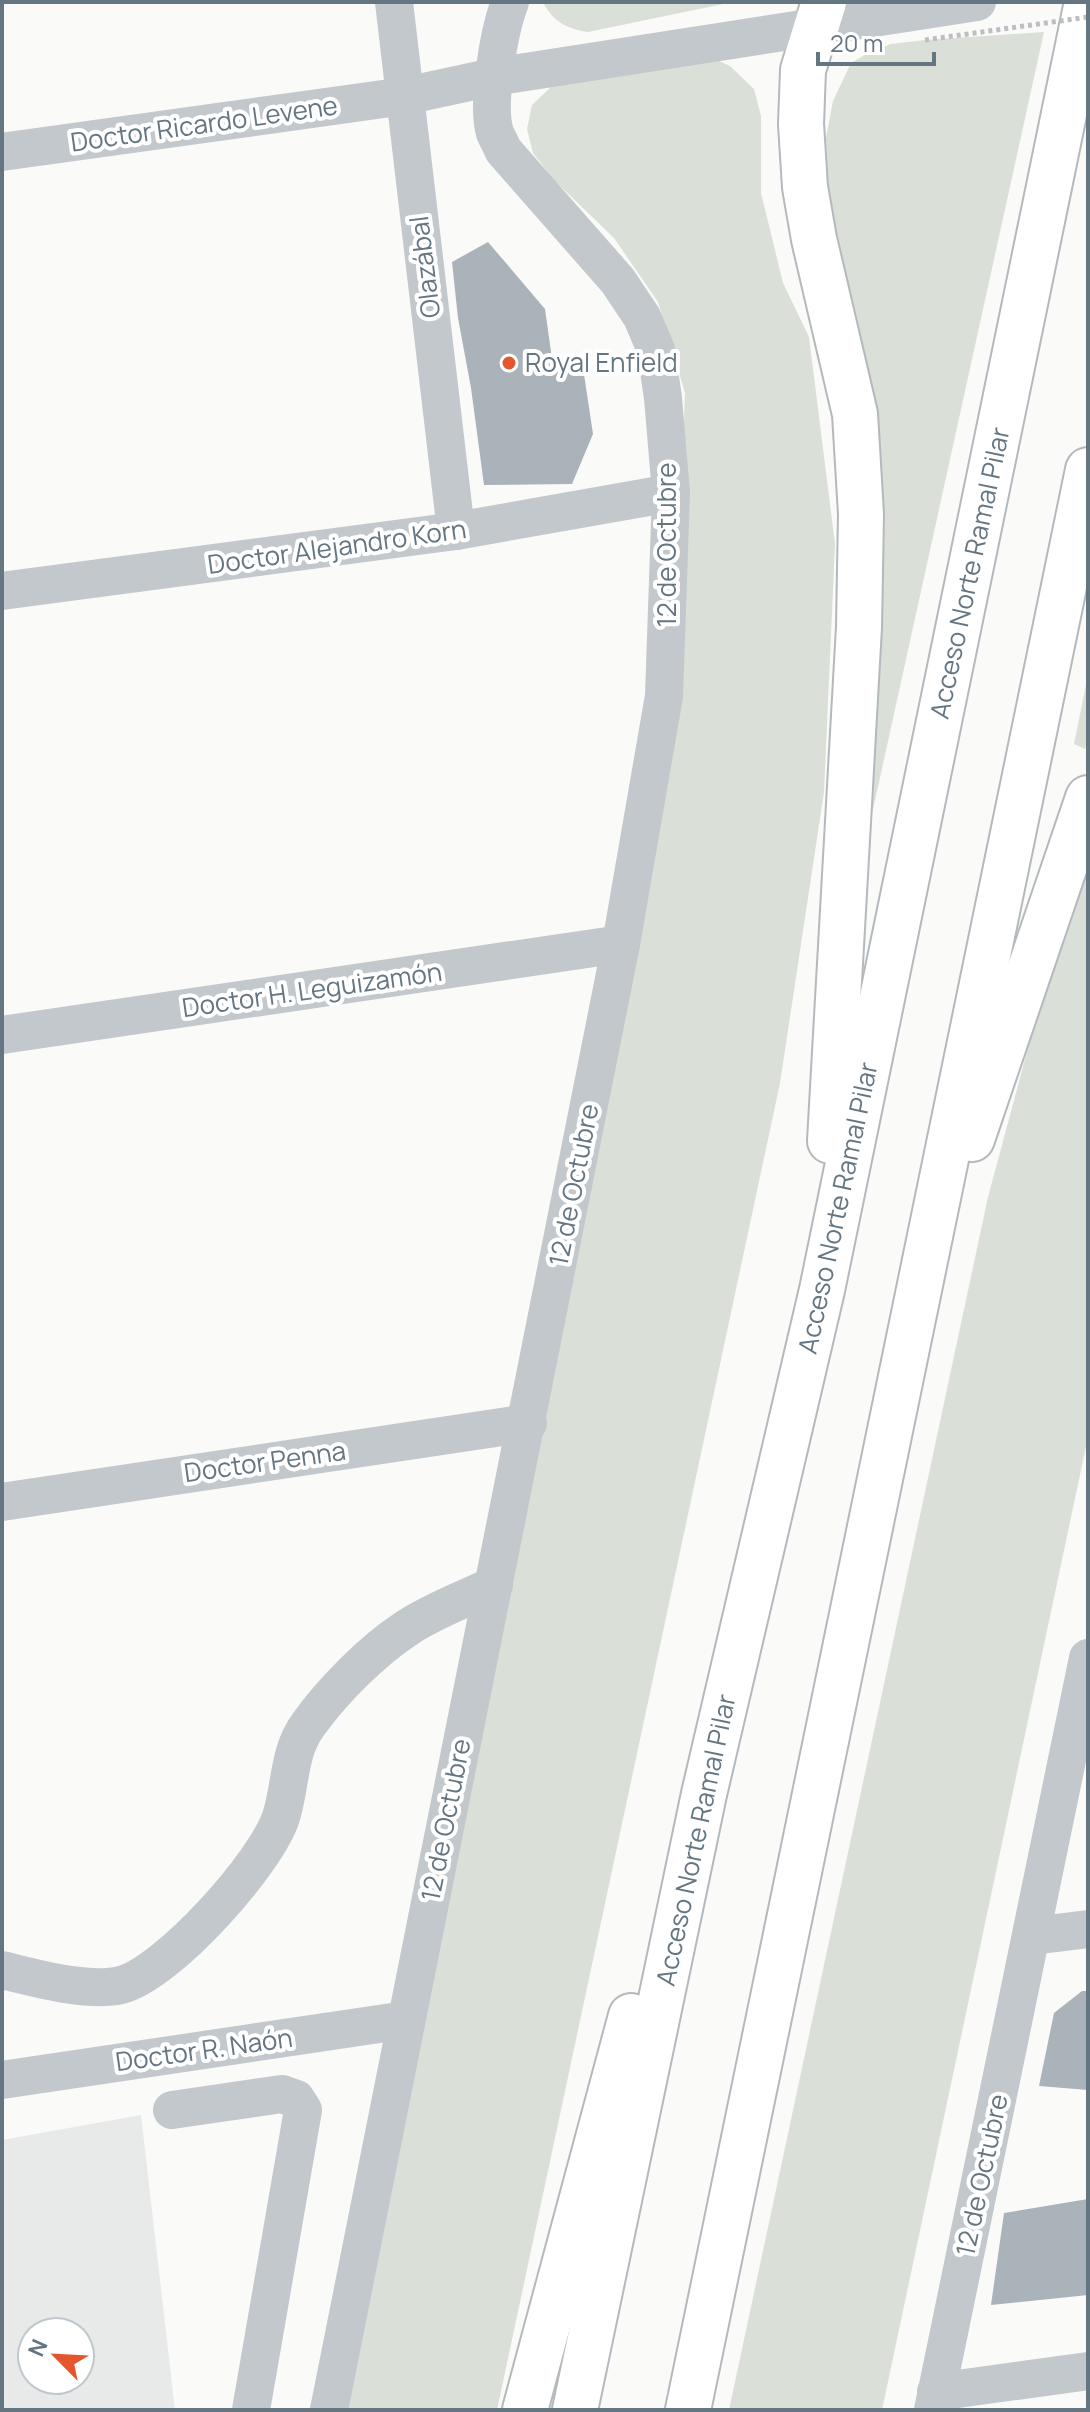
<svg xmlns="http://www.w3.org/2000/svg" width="1090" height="2412" font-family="Manrope,sans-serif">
  <rect width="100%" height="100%" fill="#fafaf8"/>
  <!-- built -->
  <path fill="#e8e9e9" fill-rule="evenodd" d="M141,2115l34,295h-173v-270zM32,2332h48v48h-48z"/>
  <!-- green -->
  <g fill="#dadfd7">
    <path d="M543,2h190l-145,30c-21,-3 -36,-11 -45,-30z"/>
    <polygon points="1044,32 872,814 880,607 851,342 829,192 826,138 833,101 851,63 870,52 891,44 925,40"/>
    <polygon points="704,54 730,66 754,89 761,116 761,193 783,283 809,337 835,544 824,792 780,1083 497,2410 340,2410 673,710 685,393 658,302 614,238 553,179 533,153 527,129 532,105 552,86"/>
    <polygon points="1088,675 1088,740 1085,749 1074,744"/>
    <polygon points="1088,825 1088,1437 882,2410 729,2410 988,1197"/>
  </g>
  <!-- building -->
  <g fill="#aab3b9">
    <polygon points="488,242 545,309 553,366 582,361 593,434 572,484 484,485 471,388 458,318 452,262"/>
    <polygon points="1082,1991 1088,1991 1088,2090 1039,2086 1054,2013"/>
    <polygon points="1088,2199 1088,2295 991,2305 1004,2213"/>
  </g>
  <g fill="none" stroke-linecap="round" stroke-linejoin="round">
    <defs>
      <g id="highway">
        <polyline points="824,2 803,70 801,124 805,187 814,239 855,414 861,514 859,627 830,1141"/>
        <polyline points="972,1139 1088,798"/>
        <polyline points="525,2410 631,2016"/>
        <polyline points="575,2410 704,1794 822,1290 1087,2"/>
        <polyline points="688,2410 1088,470"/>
      </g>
    </defs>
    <!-- highway casing -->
    <use href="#highway" stroke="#b4b9bd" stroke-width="48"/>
    <!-- minor -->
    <g stroke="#c3c8cc" stroke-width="38">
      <polyline points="394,2 456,531"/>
      <polyline points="2,152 405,96 493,77 977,2"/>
      <polyline points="2,591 456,531 671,493"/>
      <polyline points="2,1035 621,944"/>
      <polyline points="2,1502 528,1423"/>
      <polyline points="1032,1936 1088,1929"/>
      <path d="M2,1970c33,8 86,23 119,15 47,-12 145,-122 160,-168 10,-31 7,-65 27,-92 25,-35 64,-74 99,-97 27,-18 59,-29 87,-43"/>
      <polyline points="2,2080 406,2020"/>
      <polyline points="172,2110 282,2094 296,2099 303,2110 251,2410"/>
      <polyline points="936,2392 1088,2371"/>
      <path d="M329,2410l292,-1466 43,-248 7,-203 -8,-95 -7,-48 -14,-33 -24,-36 -115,-131c-2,-6 -6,-12 -8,-17 -9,-29 4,-102 15,-131"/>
      <polyline points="933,2410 1088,1658"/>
    </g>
    <!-- highway -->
    <use href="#highway" stroke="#fff" stroke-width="44"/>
    <!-- path-bridge -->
    <polyline stroke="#bbbfc2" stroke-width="5" stroke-dasharray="4 4" stroke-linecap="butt" points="925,40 1088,17"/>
  </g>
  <!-- markers -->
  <circle fill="#e4572e" stroke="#fff" stroke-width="3" cx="509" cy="363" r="8"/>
  <g text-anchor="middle" stroke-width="8" stroke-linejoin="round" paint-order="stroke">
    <!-- street labels -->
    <g font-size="26" fill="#657683" stroke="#fff">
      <text transform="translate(204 124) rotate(-8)" y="9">Doctor Ricardo Levene</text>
      <text transform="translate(425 267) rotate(-97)" y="9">Olazábal</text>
      <text transform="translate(667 545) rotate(-90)" y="9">12 de Octubre</text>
      <text transform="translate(337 547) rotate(-8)" y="9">Doctor Alejandro Korn</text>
      <text transform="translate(970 573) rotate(-78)" y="9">Acceso Norte Ramal Pilar</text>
      <text transform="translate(312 990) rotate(-8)" y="9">Doctor H. Leguizamón</text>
      <text transform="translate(574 1185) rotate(-79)" y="9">12 de Octubre</text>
      <text transform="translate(838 1208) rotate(-78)" y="9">Acceso Norte Ramal Pilar</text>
      <text transform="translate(265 1462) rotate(-8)" y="9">Doctor Penna</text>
      <text transform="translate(446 1820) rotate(-79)" y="9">12 de Octubre</text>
      <text transform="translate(696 1840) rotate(-78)" y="9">Acceso Norte Ramal Pilar</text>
      <text transform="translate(204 2050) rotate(-8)" y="9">Doctor R. Naón</text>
      <text transform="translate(982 2175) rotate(-78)" y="9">12 de Octubre</text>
    </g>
    <!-- poi labels -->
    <g font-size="26" fill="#657683" stroke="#fff" text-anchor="start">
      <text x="525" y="372">Royal Enfield</text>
    </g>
  </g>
  <!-- border -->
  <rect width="1090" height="2412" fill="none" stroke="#657683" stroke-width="8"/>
  <!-- north arrow -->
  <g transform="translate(56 2356) rotate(294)"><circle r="38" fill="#ffffff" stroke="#c1c8cd" stroke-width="2"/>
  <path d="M0-6L14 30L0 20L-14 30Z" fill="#e4572e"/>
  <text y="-12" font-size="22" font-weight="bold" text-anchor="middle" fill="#657683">N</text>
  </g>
  <!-- scale -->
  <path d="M818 52v12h116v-12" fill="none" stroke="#657683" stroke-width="4"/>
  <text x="830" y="52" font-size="24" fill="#657683" stroke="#ffffff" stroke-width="6" paint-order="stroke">20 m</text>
</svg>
